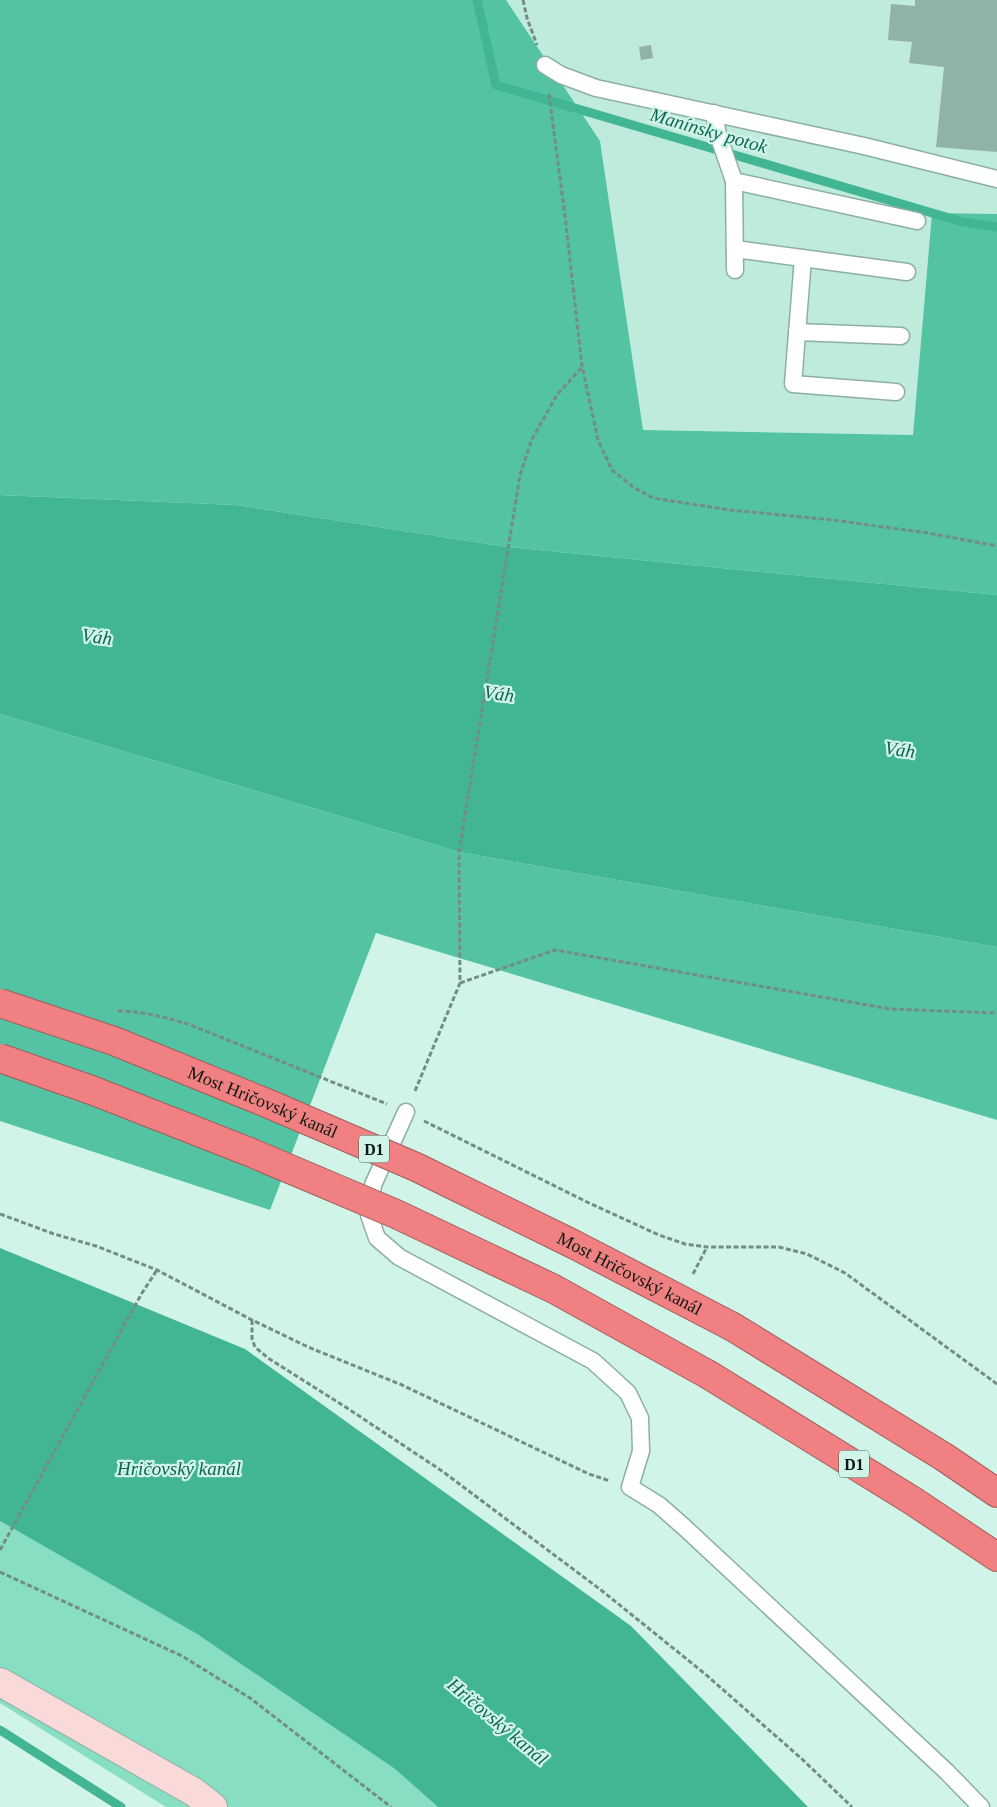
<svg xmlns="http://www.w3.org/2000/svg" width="997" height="1807" font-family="'Times New Roman',serif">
  <rect width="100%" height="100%" fill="#d0f4e7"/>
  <!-- built -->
  <polygon fill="#beebdb" points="506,0 997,0 997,214 932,213 913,435 643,430 600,141"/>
  <!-- green -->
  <polygon fill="#87dec2" points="0,1521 197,1634 395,1769 438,1807 166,1807 0,1703"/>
  <!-- forest -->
  <g fill="#53c3a3">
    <polygon points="0,0 506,0 600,141 643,430 913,435 932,213 997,214 997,595 507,547 236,505 0,495"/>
    <polygon points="0,714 459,852 997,947 997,1120 376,933 270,1210 0,1121"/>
  </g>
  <!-- water -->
  <g fill="#42b595">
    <polygon points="0,495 236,505 507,547 997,595 997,947 459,852 0,714"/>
    <polygon points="0,1248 245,1349 631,1626 808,1807 438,1807 395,1769 197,1634 0,1521"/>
  </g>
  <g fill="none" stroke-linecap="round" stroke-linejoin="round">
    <!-- stream -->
    <g stroke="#42b595" stroke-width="9">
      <polyline points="477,0 496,85 963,222 997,227"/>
      <polyline points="0,1730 121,1807"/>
    </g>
  </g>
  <!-- building -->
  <g fill="#91b3a7">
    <polygon points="915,0 997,0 997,152 936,147 944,67 909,63 912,42 888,40 891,4 915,6"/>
    <polygon points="651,45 653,58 641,60 639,47"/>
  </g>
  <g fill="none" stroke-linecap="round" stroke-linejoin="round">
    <defs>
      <g id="service">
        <polyline points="545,65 561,75 596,88 864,146 997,179"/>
        <polyline points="714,113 718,135 734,181 917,221"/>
        <polyline points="734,181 735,270"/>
        <polyline points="735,249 907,272"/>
        <polyline points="803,258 793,384 896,392"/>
        <polyline points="797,332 901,336"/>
        <polyline points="406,1112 373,1185 369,1215 377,1238 399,1257 593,1361 628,1393 640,1418 641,1451 630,1487 659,1505 684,1527 947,1772 981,1807"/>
      </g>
      <polyline id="secondary" points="0,1682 194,1792 213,1807"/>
      <g id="motorway">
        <polyline points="733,1327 944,1457 997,1493"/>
        <polyline points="709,1375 913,1501 997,1557"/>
      </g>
    </defs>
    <!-- service casing -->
    <use href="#service" stroke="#8dafa3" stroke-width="19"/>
    <!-- secondary casing -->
    <use href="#secondary" stroke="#8dafa3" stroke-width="30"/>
    <!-- motorway casing -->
    <use href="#motorway" stroke="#a05c5a" stroke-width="30"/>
    <!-- path -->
    <g stroke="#748d84" stroke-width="3" stroke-dasharray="5 2.5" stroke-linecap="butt">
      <polyline points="523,0 527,18 537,45"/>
      <polyline points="549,94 565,216 582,366 598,440 612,470 633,487 653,498 730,510 833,520 928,533 997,546"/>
      <polyline points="460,983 555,950 890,1009 997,1013"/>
      <path d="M118,1011c24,0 46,6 70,13l199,80"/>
      <polyline points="415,1091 460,983 459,852 520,475 532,439 557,395 582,367"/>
      <polyline points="424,1121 587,1202 659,1235 685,1244 707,1247 779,1247 807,1254 845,1273 997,1384"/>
      <polyline points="0,1214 54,1234 96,1246 157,1270 252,1320 308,1347 402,1385 589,1474 610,1481"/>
      <polyline points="693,1274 707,1247"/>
      <polyline points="252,1320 252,1339 255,1347 268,1358 347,1408 442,1471 601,1590 704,1673 802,1759 852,1807"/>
      <polyline points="0,1550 142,1293 157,1270"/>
      <polyline points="0,1572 182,1656 250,1698 391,1807"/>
    </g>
    <!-- service -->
    <use href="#service" stroke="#fff" stroke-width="16"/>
    <!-- secondary -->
    <use href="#secondary" stroke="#fad9d9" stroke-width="28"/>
    <!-- motorway -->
    <use href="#motorway" stroke="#f08081" stroke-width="28"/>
    <defs>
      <g id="motorway-bridge">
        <path id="s1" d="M0,1003l114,38 155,63 147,63 159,78 158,82"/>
        <polyline points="0,1058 94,1091 252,1153 396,1214 554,1289 709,1375"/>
      </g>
    </defs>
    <!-- motorway-bridge casing -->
    <use href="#motorway-bridge" stroke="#a05c5a" stroke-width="30" stroke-linecap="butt"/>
    <!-- motorway-bridge -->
    <use href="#motorway-bridge" stroke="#f08081" stroke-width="28"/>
  </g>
  <g text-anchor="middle" stroke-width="4.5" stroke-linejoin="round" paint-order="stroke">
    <!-- shield labels -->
    <g fill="#d0f4e7" stroke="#465a53" stroke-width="1">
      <rect x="359" y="1135.5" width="30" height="27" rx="4"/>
      <rect x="839" y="1450.5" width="30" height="27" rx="4"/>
    </g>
    <g font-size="16" font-weight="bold" fill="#0b1813">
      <text x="374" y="1155">D1</text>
      <text x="854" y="1470">D1</text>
    </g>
    <!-- street labels -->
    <g font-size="18" fill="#0b1813" stroke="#d0f4e7">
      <text dy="6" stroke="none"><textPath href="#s1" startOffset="281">Most Hričovský kanál</textPath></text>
      <text dy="6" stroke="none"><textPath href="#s1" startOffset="686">Most Hričovský kanál</textPath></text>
    </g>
    <!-- water labels -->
    <g font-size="19" font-style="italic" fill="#0c6752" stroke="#d0f4e7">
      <text transform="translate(709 130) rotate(16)" y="7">Manínsky potok</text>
      <text transform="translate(97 636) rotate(8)" y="7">Váh</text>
      <text transform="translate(499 693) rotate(8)" y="7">Váh</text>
      <text transform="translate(900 749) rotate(8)" y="7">Váh</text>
      <text x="179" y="1475">Hričovský kanál</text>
      <text transform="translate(498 1721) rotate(40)" y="7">Hričovský kanál</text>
    </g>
  </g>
</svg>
